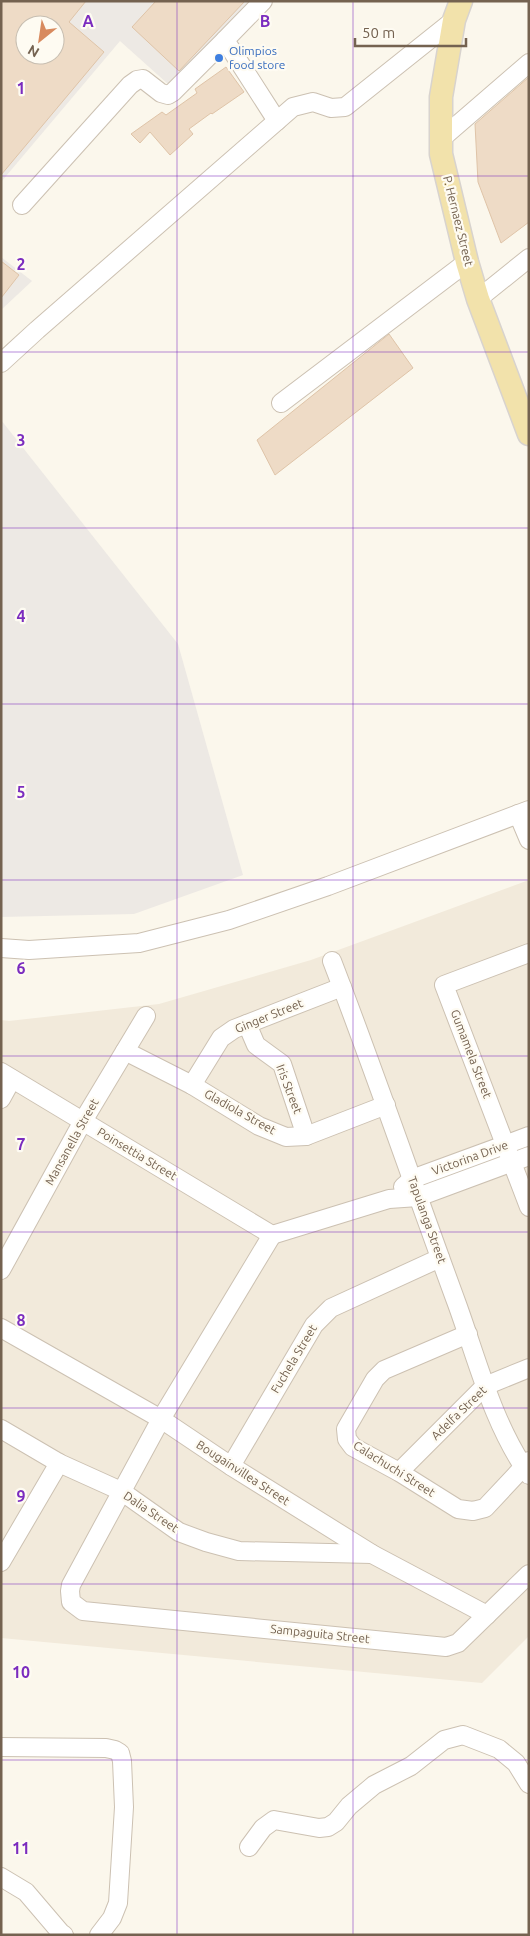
<svg xmlns="http://www.w3.org/2000/svg" width="530" height="1936" font-family="Ubuntu,sans-serif">
  <rect width="100%" height="100%" fill="#fbf7ec"/>
  <!-- residential -->
  <polygon fill="#f2eadb" points="529,880 529,1636 482,1683 1,1638 1,1020 9,1021 159,1004 311,960"/>
  <!-- industrial -->
  <g fill="#ede9e4" fill-rule="evenodd">
    <path d="M1,1h249l-82,83 -48,-43 -119,141zM25,25h30v30h-30z"/>
    <polygon points="1,257 32,281 1,310"/>
    <polygon points="1,420 178,644 243,875 134,914 1,917"/>
  </g>
  <!-- building -->
  <g fill="#eedbc6" stroke="#dfc4a8" fill-rule="evenodd">
    <path d="M1,1h85l-17,21 35,30 -103,123zM25,25h30v30h-30z"/>
    <polygon points="156,1 245,1 179,71 132,27"/>
    <polygon points="226,67 244,92 212,114 211,113 189,129 193,134 170,155 150,132 140,143 131,134 162,112 166,115 197,93 195,89"/>
    <polygon points="529,77 529,222 501,243 478,182 475,124"/>
    <polygon points="1,261 19,275 1,298"/>
    <polygon points="389,334 413,368 275,475 257,440"/>
  </g>
  <g fill="none" stroke-linecap="round" stroke-linejoin="round">
    <defs>
      <g id="minor">
        <polyline points="263,1 225,40 277,121"/>
        <polyline points="441,139 529,63"/>
        <polyline points="22,205 130,85 137,80 143,79 161,93 168,95 173,92 225,40"/>
        <polyline points="478,299 529,258"/>
        <polyline points="1,363 37,330 293,107 313,102 331,108 345,107 454,20"/>
        <polyline points="281,403 467,262"/>
        <polyline points="518,814 529,840"/>
        <polyline points="1,948 29,950 139,943 229,920 328,886 529,810"/>
        <polyline points="529,953 444,985 529,1207"/>
        <path d="M332,961c44,114 83,229 125,343 21,58 36,120 72,171"/>
        <polyline points="247,1024 256,1045 282,1064 306,1136"/>
        <polyline points="125,1051 192,1085 259,1126 286,1137 306,1136 386,1105"/>
        <polyline points="1,1072 272,1235"/>
        <polyline points="192,1085 221,1038 234,1029 342,987"/>
        <polyline points="1,1099 12,1079"/>
        <polyline points="403,1187 412,1179 529,1136"/>
        <polyline points="272,1235 161,1419 71,1585 70,1591 71,1602 83,1611 446,1647 458,1643 529,1574"/>
        <polyline points="272,1235 389,1199 418,1197 529,1156"/>
        <polyline points="1,1270 83,1121 146,1016"/>
        <polyline points="1,1328 161,1419 231,1466 372,1554 487,1615"/>
        <polyline points="468,1334 384,1370 375,1379 346,1429 347,1439 353,1447 399,1472 458,1509 473,1511 485,1508 529,1461"/>
        <polyline points="1,1429 59,1463 121,1491 179,1532 206,1542 239,1551 372,1554"/>
        <polyline points="231,1466 314,1325 331,1308 440,1258"/>
        <polyline points="399,1472 485,1386 529,1368"/>
        <polyline points="1,1562 59,1463"/>
        <polyline points="1,1747 106,1748 115,1750 120,1753 122,1761 124,1807 118,1903 112,1918 99,1935"/>
        <polyline points="249,1847 263,1828 274,1820 319,1828 328,1827 336,1822 349,1806 374,1785 411,1766 444,1740 463,1735 499,1749 516,1763 529,1784"/>
        <polyline points="1,1877 26,1892 61,1933 64,1935"/>
      </g>
      <polyline id="major" points="461,1 454,20 441,97 441,154 467,262 478,299 529,434"/>
    </defs>
    <!-- minor casing -->
    <use href="#minor" stroke="#ccc1b2" stroke-width="20"/>
    <!-- major casing -->
    <use href="#major" stroke="#d8d3ce" stroke-width="25"/>
    <!-- minor -->
    <use href="#minor" stroke="#fff" stroke-width="18"/>
    <!-- major -->
    <use href="#major" stroke="#f2e2ab" stroke-width="22"/>
  </g>
  <!-- grid -->
  <path fill="none" stroke="#7b2cbf" stroke-width="1" stroke-opacity="0.55" d="M177,1v1934M353,1v1934M1,176h528M1,352h528M1,528h528M1,704h528M1,880h528M1,1056h528M1,1232h528M1,1408h528M1,1584h528M1,1760h528"/>
  <!-- markers -->
  <circle fill="#3f7fe0" stroke="#fefbf2" stroke-width="2" cx="219" cy="58" r="5"/>
  <g text-anchor="middle" stroke-width="4.5" stroke-linejoin="round" paint-order="stroke">
    <!-- shop labels -->
    <g font-size="12" fill="#366cbe" stroke="#fefbf2" text-anchor="start">
      <text x="229" y="55">Olimpios<tspan x="229" dy="14">food store</tspan></text>
    </g>
    <!-- street labels -->
    <g font-size="12" fill="#746250" stroke="#fefbf2">
      <text transform="translate(458 221) rotate(76)" y="4">P. Hernaez Street</text>
      <text transform="translate(269 1016) rotate(-22)" y="4">Ginger Street</text>
      <text transform="translate(471 1054) rotate(69)" y="4">Gumamela Street</text>
      <text transform="translate(289 1089) rotate(69)" y="4">Iris Street</text>
      <text transform="translate(240 1112) rotate(29)" y="4">Gladiola Street</text>
      <text transform="translate(72 1142) rotate(-61)" y="4">Mansanella Street</text>
      <text transform="translate(137 1154) rotate(31)" y="4">Poinsettia Street</text>
      <text transform="translate(470 1158) rotate(-20)" y="4">Victorina Drive</text>
      <text transform="translate(427 1220) rotate(70)" y="4">Tapulanga Street</text>
      <text transform="translate(294 1359) rotate(-59)" y="4">Fuchela Street</text>
      <text transform="translate(459 1413) rotate(-44)" y="4">Adelfa Street</text>
      <text transform="translate(394 1469) rotate(32)" y="4">Calachuchi Street</text>
      <text transform="translate(243 1473) rotate(33)" y="4">Bougainvillea Street</text>
      <text transform="translate(151 1512) rotate(34)" y="4">Dalia Street</text>
      <text transform="translate(320 1634) rotate(6)" y="4">Sampaguita Street</text>
    </g>
  </g>
  <g font-size="16" text-anchor="middle" font-weight="bold" fill="#7b2cbf" stroke="#fefbf2" stroke-width="4.5" stroke-linejoin="round" paint-order="stroke">
    <text x="88" y="27">A</text>
    <text x="265" y="27">B</text>
    <text x="21" y="94">1</text>
    <text x="21" y="270">2</text>
    <text x="21" y="446">3</text>
    <text x="21" y="622">4</text>
    <text x="21" y="798">5</text>
    <text x="21" y="974">6</text>
    <text x="21" y="1150">7</text>
    <text x="21" y="1326">8</text>
    <text x="21" y="1502">9</text>
    <text x="21" y="1678">10</text>
    <text x="21" y="1854">11</text>
  </g>
  <!-- border -->
  <rect width="530" height="1936" fill="none" stroke="#746250" stroke-width="5"/>
  <!-- north arrow -->
  <g transform="translate(40 40) rotate(210)"><circle r="24" fill="#fefbf2" stroke="#c7beb1"/>
  <path d="M0-4L9 19L0 12L-9 19Z" fill="#d88a5e"/>
  <text y="-8" font-size="14" font-weight="bold" text-anchor="middle" fill="#746250">N</text>
  </g>
  <!-- scale -->
  <path d="M355 38v8h111v-8" fill="none" stroke="#746250" stroke-width="2.5"/>
  <text x="362" y="38" font-size="15" fill="#746250" stroke="#fefbf2" stroke-width="4" paint-order="stroke">50 m</text>
</svg>
